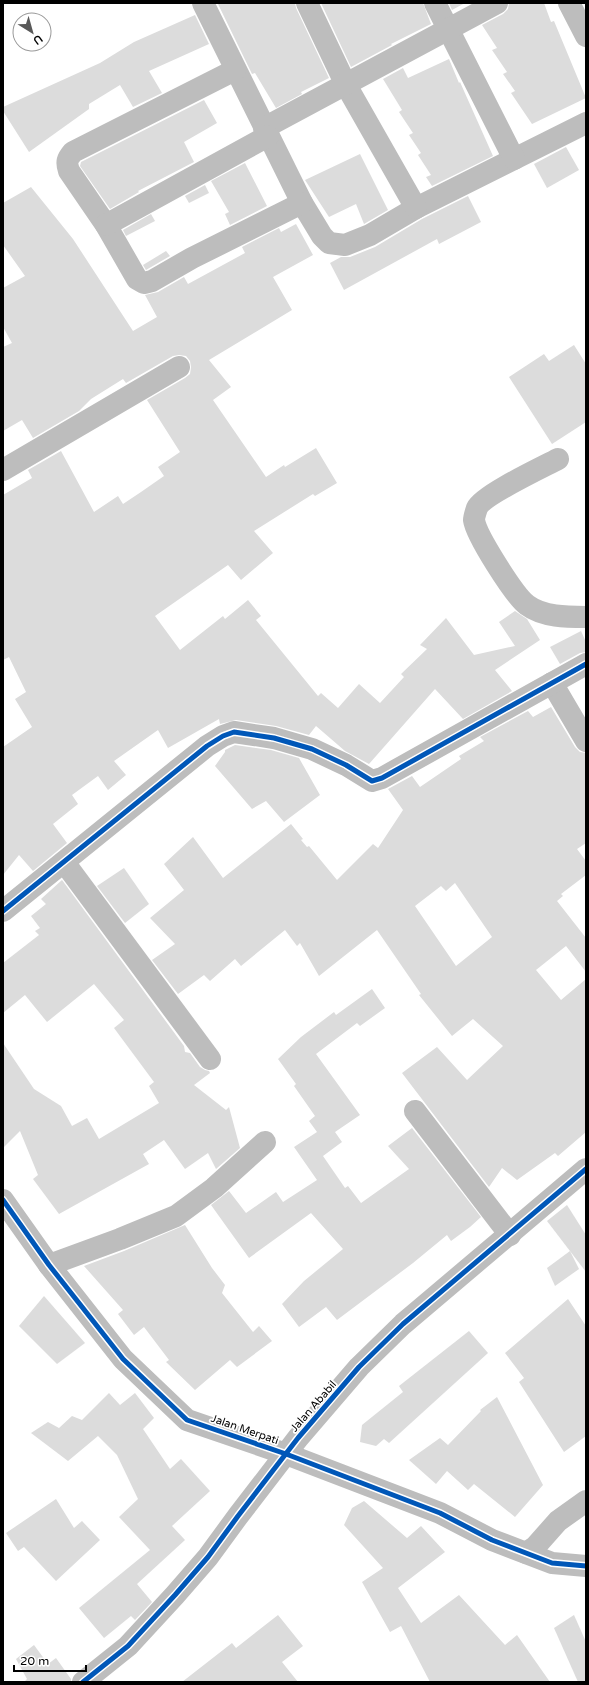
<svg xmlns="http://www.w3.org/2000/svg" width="589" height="1685" font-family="'Varela Round',sans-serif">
  <rect width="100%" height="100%" fill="#fff"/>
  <!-- building -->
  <g fill="#dcdcdc" fill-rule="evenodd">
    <polygon points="220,3 295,3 296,8 329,78 301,92 302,94 276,108 255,73 252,74 218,4"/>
    <polygon points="321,3 423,3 431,24 391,44 392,45 351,67"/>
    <polygon points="449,3 465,3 452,10"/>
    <polygon points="509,3 544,3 551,22 554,21 586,98 532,124 511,93 515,91 503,74 507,72 492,50 497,48 482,25 503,14 508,9"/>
    <polygon points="195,15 209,44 149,71 162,93 133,107 120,85 89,104 89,109 29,152 3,111 3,107 100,63 134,42"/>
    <polygon points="449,59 459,83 460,82 493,156 432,186 426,177 431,175 418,155 421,153 409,135 413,133 399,112 402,110 383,79 403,68 408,78"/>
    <polygon points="204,100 217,123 184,142 194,162 138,191 139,192 110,209 80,166 81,162"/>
    <polygon points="566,147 579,170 547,188 534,164"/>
    <polygon points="360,154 388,210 364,224 356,204 329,217 305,180"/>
    <polygon points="245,163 267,206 230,225 225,214 229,212 211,181"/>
    <polygon points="205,185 209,193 189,203 185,196"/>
    <polygon points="31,187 73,239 133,331 157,317 145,295 158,292 184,277 188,284 245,253 242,247 279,228 281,232 296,224 313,255 273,277 292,310 209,360 231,387 213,400 266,477 284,465 285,467 316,448 337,483 315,496 313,494 254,531 273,553 241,580 228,565 155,616 180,650 223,616 225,619 248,600 261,616 256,620 318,696 321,693 338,708 359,684 380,703 404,677 401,674 427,649 420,645 446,618 474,655 515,646 499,622 515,611 527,619 540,640 495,670 512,691 463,719 435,689 369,764 345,751 316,726 309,735 276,726 236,720 220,724 219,719 168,748 158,730 114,761 126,775 108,790 98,776 72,795 78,804 53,824 67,843 33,871 19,855 3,875 3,747 32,727 15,699 26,692 9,657 3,660 3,495 32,478 28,470 61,451 94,512 118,496 123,504 141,492 164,476 158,467 180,452 147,400 185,378 190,374 191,367 190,361 186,356 179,355 173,356 126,383 123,379 91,399 79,411 33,438 22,420 3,431 3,347 12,343 3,327 3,288 25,276 3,245 3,203"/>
    <polygon points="468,196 481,222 439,244 437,239 344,290 330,263 341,257 350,257 375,247 422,219"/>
    <polygon points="151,214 155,221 126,236 123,230"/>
    <polygon points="166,251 170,256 146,270 143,265"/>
    <polygon points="574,345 586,364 586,422 552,444 509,377 544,354 549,361"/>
    <polygon points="581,631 586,642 586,652 580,653 560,664 550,647"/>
    <path d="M551,707l24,40 5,5 6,1v90l-9,6 9,12v14l-25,19 2,2 -6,5 29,37v34l-20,-26 -30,24 25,30 25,-21v153l-28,24 -3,-3 -38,27 -15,-12 -13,19 -87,-114 35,-26 30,33 36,-34 -30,-27 -21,17 -33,-41 2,-1 -44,-64 -58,46 -19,-33 -3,3 -12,-16 -44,36 -6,-7 -25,22 -6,-6 -26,19 -26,-34 23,-16 -25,-26 34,-28 -20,-26 29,-27 30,41 68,-54 12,15 -2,1 6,7 2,-1 28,34 36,-36 5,4 25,-38 -15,-21 24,-13 8,11 41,-28 -2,-3 25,-15 -4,-4 48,-26 5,6zM455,883l37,54 -36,29 -41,-60 26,-20 5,5z"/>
    <polygon points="235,745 271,750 299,758 320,795 284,822 266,801 252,809 215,766 225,752 225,750"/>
    <polygon points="124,868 149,904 125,923 97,886"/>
    <polygon points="62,880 184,1046 185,1052 190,1053 200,1067 205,1070 209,1071 210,1073 194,1085 226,1110 229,1107 240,1148 216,1169 208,1153 185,1169 164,1140 143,1154 149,1164 59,1214 33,1179 38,1175 20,1131 3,1148 3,1043 34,1089 61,1106 72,1126 87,1118 99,1139 159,1103 149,1086 154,1082 114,1028 124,1020 94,984 47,1022 25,995 3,1013 3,963 39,935 35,931 40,928 31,916 46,904 41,899"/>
    <polygon points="372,989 385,1008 360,1026 357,1023 316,1054 360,1115 335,1132 342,1142 323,1156 345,1188 348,1186 361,1203 409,1169 388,1146 412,1128 481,1217 470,1227 451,1241 447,1235 413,1263 337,1320 326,1307 299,1327 282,1304 304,1281 343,1249 311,1213 249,1258 211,1205 229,1191 246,1213 276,1192 283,1202 317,1180 294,1147 317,1132 309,1121 315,1116 294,1086 296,1084 278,1059 301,1037 334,1012 336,1015"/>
    <polygon points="567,1205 586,1235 586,1272 547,1221"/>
    <polygon points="185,1225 212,1268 225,1285 222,1293 253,1332 259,1326 272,1341 237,1367 230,1360 195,1390 166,1362 169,1360 144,1327 134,1335 118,1314 123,1310 84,1266 124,1251"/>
    <polygon points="570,1251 579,1269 555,1286 547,1268"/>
    <polygon points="44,1296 85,1343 57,1364 19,1326"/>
    <polygon points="568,1299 586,1326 586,1436 564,1452 519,1382 524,1378 505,1353"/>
    <polygon points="469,1331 488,1353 389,1443 384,1439 376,1446 360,1442 362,1425 403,1392 399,1386"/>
    <polygon points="109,1393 120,1405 135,1393 154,1418 143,1429 170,1469 181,1459 210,1491 172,1526 185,1540 137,1584 152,1602 135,1620 131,1616 104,1638 79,1608 150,1550 119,1517 138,1499 117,1455 98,1436 68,1461 31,1433 48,1422 59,1428 72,1416 82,1420"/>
    <polygon points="497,1397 543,1485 515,1517 474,1484 468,1490 447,1471 436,1484 409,1460 440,1438 448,1445 481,1411 480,1410"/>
    <polygon points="56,1499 74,1528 82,1521 100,1540 56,1581 24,1547 18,1551 6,1533"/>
    <polygon points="364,1501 407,1538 421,1526 445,1552 398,1588 421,1623 459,1595 505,1645 517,1635 550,1682 430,1682 401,1626 390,1632 362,1582 383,1568 344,1525 352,1508"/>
    <polygon points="278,1615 303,1646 282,1662 298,1682 182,1682 232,1643 236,1648"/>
    <polygon points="574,1615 586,1642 586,1682 578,1682 554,1628"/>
    <polygon points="34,1645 48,1664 56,1658 71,1679 71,1682 24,1682 27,1679 16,1659"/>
  </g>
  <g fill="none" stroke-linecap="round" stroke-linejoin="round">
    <!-- minor -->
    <g stroke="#bdbdbd" stroke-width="22">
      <polyline points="203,3 302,203 322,236 329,243 345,245 370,235 416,208 586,123"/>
      <polyline points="307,3 346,85 416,208"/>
      <polyline points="435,3 514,159"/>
      <polyline points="569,3 586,36"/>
      <path d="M235,70l-162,82c-6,7 -7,10 -4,19l37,54 31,54 7,4 8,-2 40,-23 110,-55"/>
      <polyline points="264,128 497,3"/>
      <polyline points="106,225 268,136"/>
      <path d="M558,459c-15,8 -75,36 -81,49 -1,3 -3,9 -3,12 2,15 40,75 53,85 16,12 40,12 59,12"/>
      <polyline points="3,470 179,367"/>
      <polyline points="552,683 586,741"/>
      <polyline points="64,862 210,1059"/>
      <polyline points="3,911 207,746 223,736 234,732 274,738 312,749 346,765 372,781 382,778 586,664"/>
      <polyline points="415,1111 510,1235"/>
      <polyline points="3,1200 49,1265 123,1359 187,1420 286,1454 440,1513 492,1540 552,1563 586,1566"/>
      <polyline points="49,1265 120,1239 176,1216 214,1188 265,1142"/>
      <polyline points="526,1553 535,1547 558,1521 586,1501"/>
      <polyline points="83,1682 128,1646 175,1595 208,1557 238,1516 298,1438 359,1367 403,1324 586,1169"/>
    </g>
    <defs>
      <g id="cycleway">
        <polyline points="3,911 207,746 223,736 234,732 274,738 312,749 346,765 372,781 382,778 586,664"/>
        <polyline points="3,1200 49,1265 123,1359 187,1420 286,1454 440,1513 492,1540 552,1563 586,1566"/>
        <polyline points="83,1682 128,1646 175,1595 208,1557 238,1516 298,1438 359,1367 403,1324 586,1169"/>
      </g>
    </defs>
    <!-- cycleway casing -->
    <use href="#cycleway" stroke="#fff" stroke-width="8"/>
    <!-- cycleway -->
    <use href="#cycleway" stroke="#0057b8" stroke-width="5"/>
  </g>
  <g text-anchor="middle" stroke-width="3.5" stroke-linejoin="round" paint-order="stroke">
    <!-- street labels -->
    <g font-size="11" fill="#000" stroke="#fff">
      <text transform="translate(313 1406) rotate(-49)" y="4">Jalan Ababil</text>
      <text transform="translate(245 1429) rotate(19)" y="4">Jalan Merpati</text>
    </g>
  </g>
  <!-- border -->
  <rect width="589" height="1685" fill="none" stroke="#000000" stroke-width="8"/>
  <!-- north arrow -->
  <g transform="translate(32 32) rotate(143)"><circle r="19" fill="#ffffff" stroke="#999999"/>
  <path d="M0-3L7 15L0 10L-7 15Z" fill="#595959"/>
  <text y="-6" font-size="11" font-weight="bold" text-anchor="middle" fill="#000000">U</text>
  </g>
  <!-- scale -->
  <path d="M14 1665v6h72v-6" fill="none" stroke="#000000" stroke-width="2"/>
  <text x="20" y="1665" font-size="12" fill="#000000" stroke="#ffffff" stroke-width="3" paint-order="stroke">20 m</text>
</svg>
